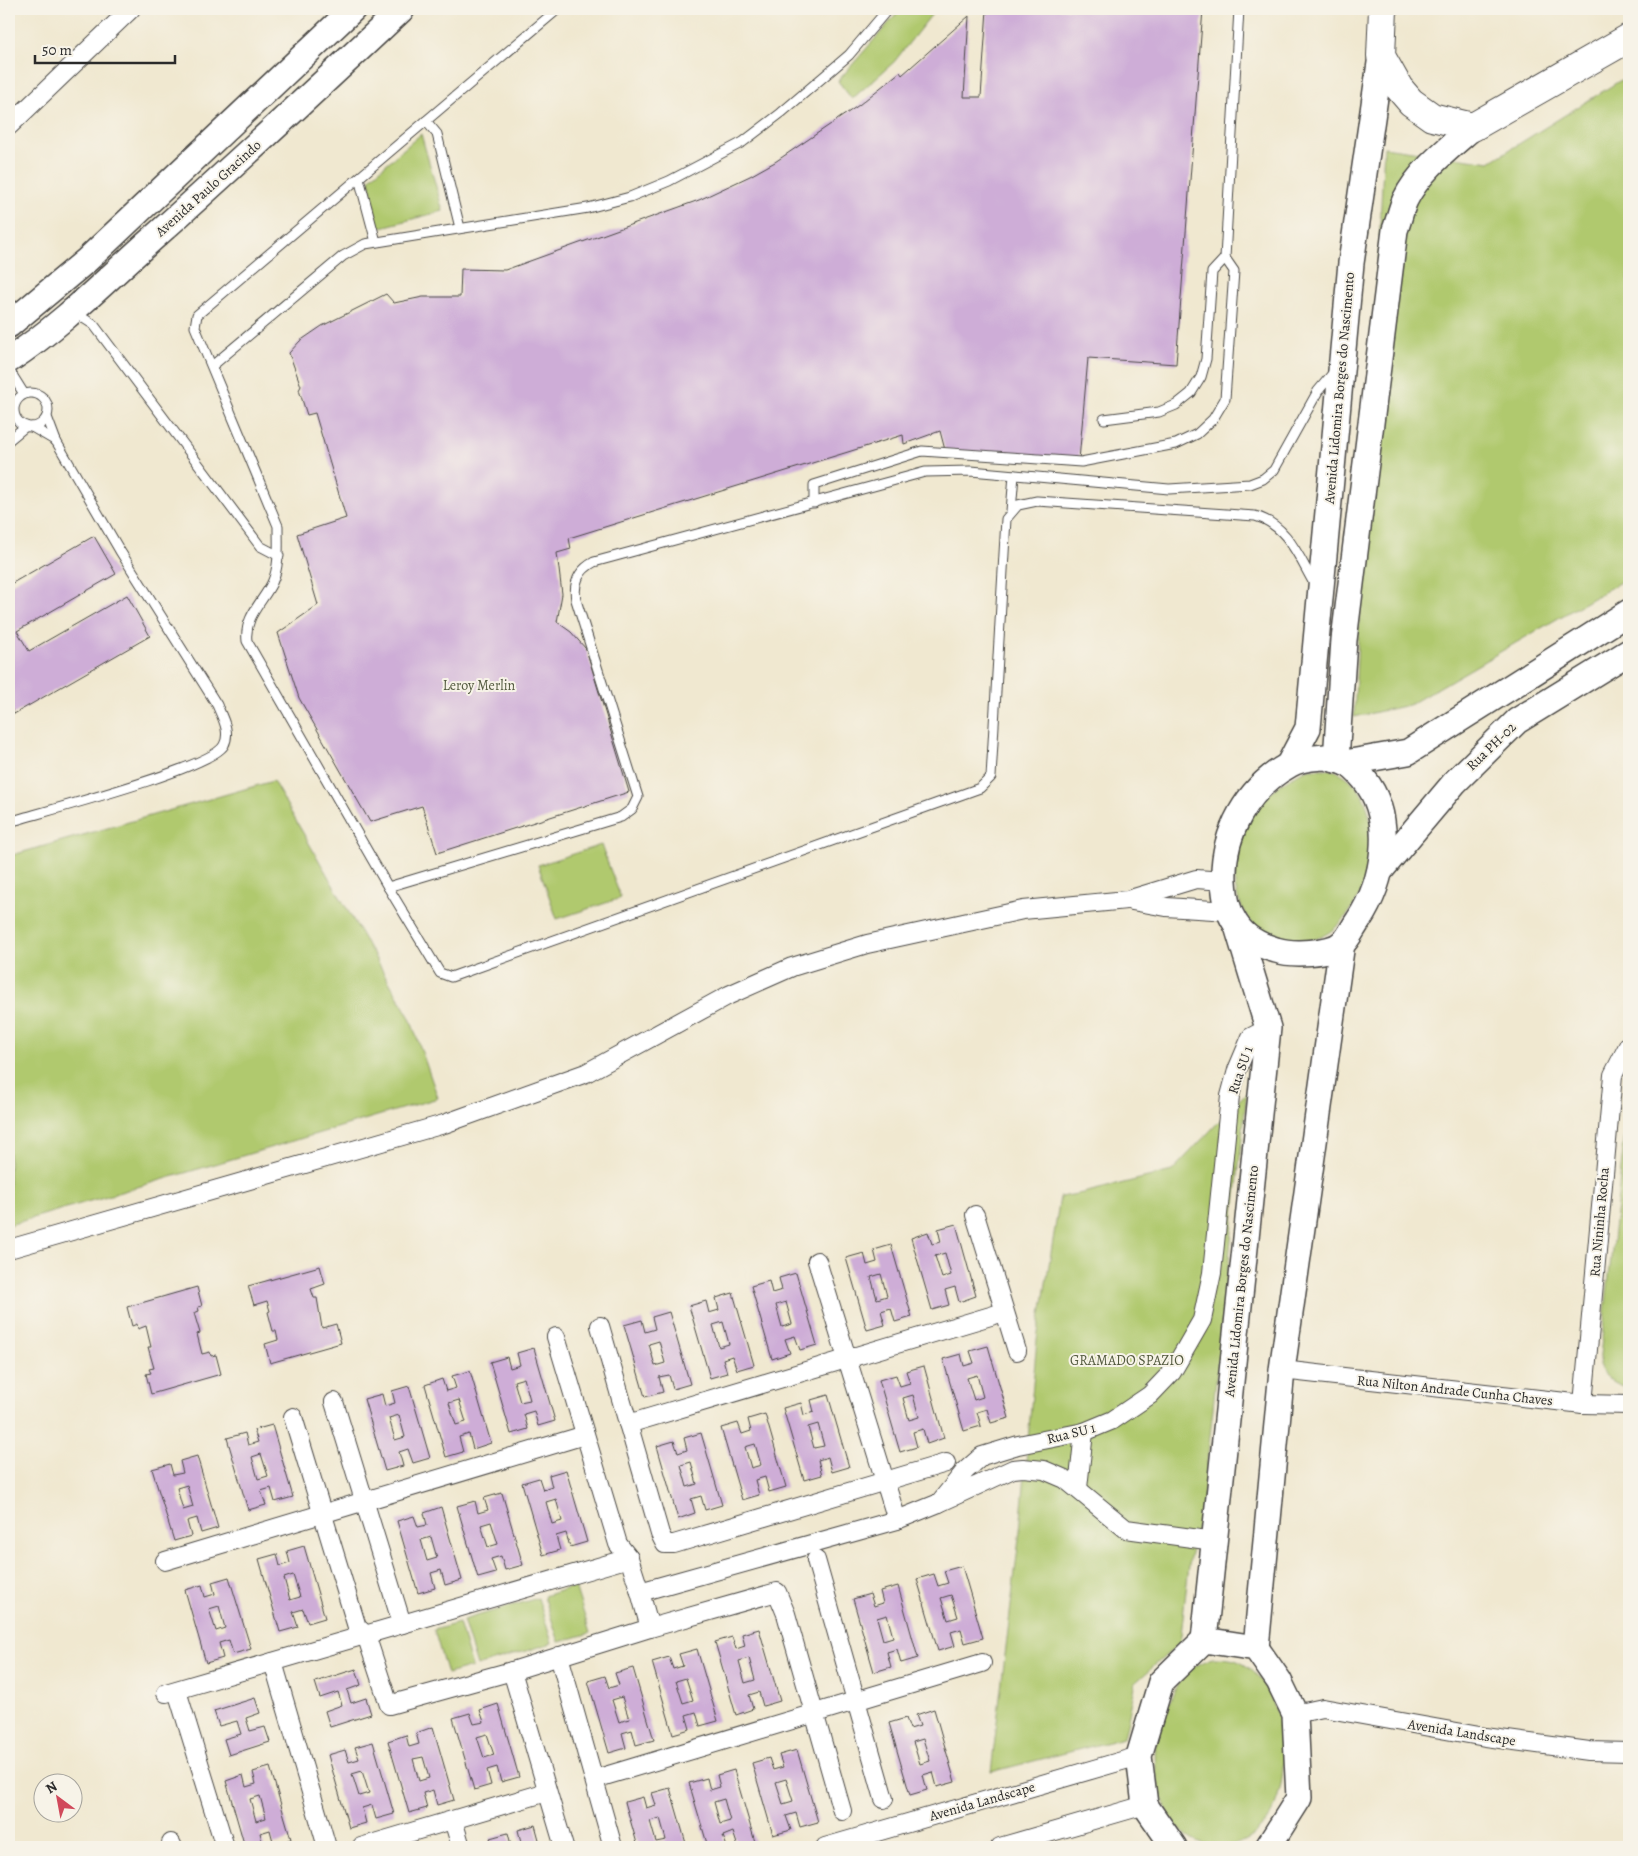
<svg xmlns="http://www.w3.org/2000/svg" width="1638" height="1856" font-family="Alegreya,serif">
  <rect width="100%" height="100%" fill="#f7f3e8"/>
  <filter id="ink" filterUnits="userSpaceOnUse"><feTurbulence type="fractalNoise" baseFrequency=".02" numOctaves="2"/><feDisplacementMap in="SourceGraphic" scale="10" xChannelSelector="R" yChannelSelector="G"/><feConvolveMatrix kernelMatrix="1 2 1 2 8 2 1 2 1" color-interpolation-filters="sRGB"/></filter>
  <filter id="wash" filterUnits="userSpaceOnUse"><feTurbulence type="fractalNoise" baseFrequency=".0096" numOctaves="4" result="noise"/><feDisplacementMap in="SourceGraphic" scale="20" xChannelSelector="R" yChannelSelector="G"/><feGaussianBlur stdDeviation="1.12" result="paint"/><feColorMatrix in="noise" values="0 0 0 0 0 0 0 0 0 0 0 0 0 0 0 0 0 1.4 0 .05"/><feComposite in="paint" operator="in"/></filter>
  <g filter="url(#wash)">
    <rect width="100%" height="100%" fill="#f0e8d0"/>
    <!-- green -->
    <g fill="#b0c96e" stroke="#6e7a4c">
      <polygon points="901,9 936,9 894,62 852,99 838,81"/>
      <polygon points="1629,75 1629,577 1409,705 1354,717 1384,147 1490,162"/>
      <polygon points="421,134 443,211 378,228 369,179"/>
      <path d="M1309,769c10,0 20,-1 29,3 67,30 28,194 -59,167 -45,-13 -54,-67 -37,-107 11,-27 39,-53 67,-63z"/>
      <polygon points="273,781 410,1018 438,1098 9,1225 9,856"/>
      <polygon points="601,845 621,898 557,919 538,865"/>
      <polygon points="1247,1092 1203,1501 1190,1557 1180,1643 1136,1682 1124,1738 991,1772 1020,1530 1037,1339 1060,1197 1083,1193 1172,1171"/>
      <path d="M1629,1098v290c-14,-2 -24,-10 -30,-23z"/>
      <polygon points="575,1586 590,1633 559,1642 544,1596"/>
      <polygon points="538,1598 552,1643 477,1666 463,1620"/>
      <polygon points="459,1623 472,1667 447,1674 434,1630"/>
      <path d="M1212,1658c11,0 23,0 33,7 55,36 55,183 -27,181 -18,-1 -34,-9 -44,-24 -18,-25 -24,-70 -14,-99 2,-8 7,-16 11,-24 4,-9 8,-20 15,-26 8,-8 16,-11 26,-15z"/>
    </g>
    <g id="blocks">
      <!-- building -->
      <g fill="#ceadd7" fill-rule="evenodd">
        <polygon points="987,9 1203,9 1176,364 1088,358 1079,460 945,450 940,431 904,444 903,435 569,538 571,549 557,553 562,594 557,622 571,632 586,649 629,792 437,853 422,806 370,822 299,698 278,633 318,605 297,534 346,518 315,413 307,415 299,390 301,386 289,353 300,341 322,326 386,294 394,303 423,297 460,297 461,269 505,270 699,200 750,176 775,162 859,105 900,72 902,75 969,16 964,97 981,97"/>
        <polygon points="94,536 116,574 17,631 29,651 127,595 150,636 14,714 9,704 9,585"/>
        <path d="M956,1224l20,72 -17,6 -4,-15 -10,3 4,15 -17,5 -21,-72 17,-6 4,12 9,-2 -3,-13zM945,1253l6,22 -9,3 -7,-22z"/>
        <path d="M891,1245l21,72 -17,5 -4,-14 -10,3 4,14 -18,5 -21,-72 18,-5 3,12 10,-3 -3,-12zM881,1274l6,22 -10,3 -6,-22z"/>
        <polygon points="320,1266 325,1284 311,1289 314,1298 317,1298 322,1328 336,1324 341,1343 270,1363 265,1344 278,1340 276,1331 273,1331 268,1312 270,1311 267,1301 254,1305 248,1286"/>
        <path d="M796,1273l21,72 -17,5 -5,-14 -10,3 5,14 -18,6 -21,-73 18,-5 3,12 10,-3 -3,-12zM786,1302l6,22 -10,3 -6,-22z"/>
        <polygon points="197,1287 202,1306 198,1307 199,1311 194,1313 200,1333 197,1334 202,1354 210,1352 211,1356 216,1355 221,1374 151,1394 146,1374 151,1373 149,1369 154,1368 148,1347 151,1347 146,1326 138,1329 137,1324 132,1326 127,1307"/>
        <path d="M733,1293l21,72 -17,5 -5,-14 -9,3 4,14 -17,5 -21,-72 17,-5 3,12 10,-3 -3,-12zM723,1322l6,22 -10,3 -6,-22z"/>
        <path d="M669,1312l21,72 -17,5 -4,-14 -10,2 4,15 -18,5 -21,-72 18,-5 3,12 10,-3 -3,-12zM659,1341l6,22 -10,3 -6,-22z"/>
        <path d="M988,1346l21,72 -18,5 -4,-14 -10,3 4,14 -17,5 -21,-72 18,-5 3,12 10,-3 -4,-12zM977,1375l6,22 -9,3 -7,-22z"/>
        <path d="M534,1348l21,73 -17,5 -4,-15 -10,3 4,15 -17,5 -21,-72 17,-5 3,11 10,-3 -3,-12zM524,1378l6,22 -10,2 -6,-21z"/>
        <path d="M924,1366l20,72 -17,6 -4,-15 -10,3 4,15 -17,5 -21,-72 17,-5 4,11 10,-3 -4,-12zM913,1395l6,22 -10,3 -6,-22z"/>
        <path d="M470,1371l21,72 -18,6 -4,-15 -10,3 4,15 -17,5 -21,-72 17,-6 4,12 10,-3 -4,-12zM459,1400l7,22 -10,3 -7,-22z"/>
        <path d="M409,1386l21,72 -17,5 -5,-14 -9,3 4,14 -18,5 -21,-72 18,-5 3,12 10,-3 -3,-12zM399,1415l6,22 -10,3 -6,-22z"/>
        <path d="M828,1395l21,72 -17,5 -4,-15 -10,3 4,15 -18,5 -21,-72 18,-5 3,12 10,-3 -3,-12zM818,1424l6,22 -10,2 -6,-21z"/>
        <path d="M765,1414l21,73 -17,5 -4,-15 -10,3 4,15 -17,5 -21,-72 17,-5 4,11 9,-3 -3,-12zM755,1444l6,21 -10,3 -6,-21z"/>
        <path d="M272,1425l21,72 -18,5 -4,-14 -10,3 5,14 -18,5 -21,-72 18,-5 3,12 10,-3 -4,-12zM261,1454l7,22 -10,3 -6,-22z"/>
        <path d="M701,1433l21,72 -17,5 -4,-14 -10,3 4,14 -17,6 -21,-73 17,-5 4,12 9,-3 -3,-12zM691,1462l6,22 -10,3 -6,-22z"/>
        <path d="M197,1456l21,72 -17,5 -4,-15 -10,3 4,15 -17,5 -22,-72 18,-5 3,11 10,-2 -3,-12zM187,1485l6,22 -10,3 -6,-22z"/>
        <path d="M566,1470l21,72 -17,5 -4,-14 -10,3 4,14 -17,5 -21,-72 17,-5 4,12 9,-3 -3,-12zM556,1499l6,22 -10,3 -6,-22z"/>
        <path d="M502,1493l21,72 -18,5 -4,-14 -10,3 5,14 -18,5 -21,-72 18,-5 3,12 10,-3 -4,-12zM491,1522l7,22 -10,3 -7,-22z"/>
        <path d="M441,1507l21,73 -17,5 -4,-15 -10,3 4,15 -17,5 -21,-72 17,-5 4,11 9,-2 -3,-12zM431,1537l6,21 -10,3 -6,-21z"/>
        <path d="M304,1546l21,72 -17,5 -5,-14 -10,3 5,15 -18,5 -21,-73 18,-5 3,12 10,-3 -3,-12zM293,1575l7,22 -10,3 -6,-22z"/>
        <path d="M962,1566l21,72 -18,5 -4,-14 -10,3 4,14 -17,5 -21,-72 17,-5 4,12 10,-3 -4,-12zM951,1595l7,22 -10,3 -7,-22z"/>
        <path d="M229,1577l22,72 -18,5 -4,-14 -10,3 4,15 -17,5 -21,-73 17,-5 3,12 10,-3 -3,-12zM219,1606l6,22 -9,3 -7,-22z"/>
        <path d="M898,1586l20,72 -17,5 -4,-14 -10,3 4,15 -17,5 -21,-73 17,-5 4,12 9,-3 -3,-12zM887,1615l6,22 -10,3 -6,-22z"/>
        <path d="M759,1629l21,72 -17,5 -4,-14 -10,3 4,14 -17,6 -21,-73 17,-5 4,12 9,-3 -3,-12zM749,1658l6,22 -10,3 -6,-22z"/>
        <path d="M697,1649l21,72 -18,5 -4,-14 -10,3 4,14 -17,5 -21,-72 17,-5 4,12 10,-3 -4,-12zM686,1678l7,22 -10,3 -7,-22z"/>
        <path d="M633,1668l21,72 -18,5 -4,-15 -10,3 4,15 -17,5 -21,-72 17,-5 4,12 10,-3 -4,-12zM622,1697l7,22 -10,3 -7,-22z"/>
        <polygon points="356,1669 361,1685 347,1690 351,1703 366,1698 371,1714 330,1727 325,1711 342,1705 338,1692 320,1698 315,1682"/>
        <polygon points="255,1698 260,1713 246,1718 250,1731 265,1727 270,1742 229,1755 224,1739 241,1734 237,1721 219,1726 214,1711"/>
        <path d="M498,1704l21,73 -18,5 -4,-15 -10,3 4,15 -17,5 -21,-72 17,-5 4,11 10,-2 -4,-12zM487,1734l7,21 -10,3 -7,-21z"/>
        <path d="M934,1709l21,73 -18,5 -4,-15 -10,3 4,15 -17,5 -21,-72 17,-5 4,11 10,-3 -4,-11zM923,1739l7,22 -10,3 -7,-22z"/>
        <path d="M433,1727l21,73 -17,5 -4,-15 -10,3 4,15 -18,5 -21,-72 18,-6 3,12 10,-3 -3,-11zM423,1757l6,21 -10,3 -6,-22z"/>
        <path d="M373,1742l21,72 -18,5 -4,-14 -10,3 4,15 -17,5 -21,-73 17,-5 4,12 10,-3 -4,-12zM362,1771l7,22 -10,3 -7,-22z"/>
        <path d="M797,1750l21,72 -18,5 -4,-14 -10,3 5,14 -18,5 -21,-72 17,-5 4,12 10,-3 -4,-12zM786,1779l7,22 -10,3 -7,-22z"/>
        <path d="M270,1767l21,72 -17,6 -4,-15 -10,3 4,14h-19l-19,-66 17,-6 3,12 10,-3 -3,-12zM260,1796l6,22 -10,3 -6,-22z"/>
        <path d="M734,1770l21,72 -17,5 -5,-15 -10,4 4,11h-19l-19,-64 18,-5 3,12 10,-3 -3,-12zM724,1799l6,22 -10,3 -6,-22z"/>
        <path d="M670,1788l17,59h-49l-13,-45 18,-5 3,11 10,-3 -4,-12zM660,1818l6,22 -10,2 -6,-21z"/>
        <polygon points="535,1825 541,1847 493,1847 490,1838 508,1833 511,1845 521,1842 518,1830"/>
      </g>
    </g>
  </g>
  <g filter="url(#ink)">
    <use href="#blocks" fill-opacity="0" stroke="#494744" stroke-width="1"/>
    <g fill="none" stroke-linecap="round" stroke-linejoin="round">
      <defs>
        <g id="lane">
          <path d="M558,9l-361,306 -2,12 83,199c0,19 2,39 -6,57 -10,20 -28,34 -25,58l141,246 52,86 11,4 529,-189 11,-11 15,-258 12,-14 19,-4 218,15c33,9 44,42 60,69"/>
          <polyline points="426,121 437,134 460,228"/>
          <polyline points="359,178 376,242"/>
          <polyline points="74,312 94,325 260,546 279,556"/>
          <polyline points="212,366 343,256 365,244 588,208 630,197 669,181 743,142 781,113 849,55 888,9"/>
          <polyline points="9,370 24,394"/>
          <circle cx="31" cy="410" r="17"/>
          <polyline points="1104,419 1159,412 1176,405 1191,393 1201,377 1206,359 1212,272 1225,258"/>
          <polyline points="32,427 56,441"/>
          <polyline points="9,440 26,426"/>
          <polyline points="814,503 814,485 922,451 1081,462 1176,444 1197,434 1213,419 1225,399 1234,271 1225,258 1239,9"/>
          <polyline points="1011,511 1014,475"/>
          <path d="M9,822c33,-10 204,-54 215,-77 7,-13 -2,-28 -7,-40l-97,-154 -64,-110 -9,-24"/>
          <path d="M388,887l233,-70 11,-8 6,-12 -62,-197c-3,-18 3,-30 18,-38l331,-90 46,-1 198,18 81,-5 13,-5 11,-9 44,-79 16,-19"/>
        </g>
        <g id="street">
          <polyline points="9,126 131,9"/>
          <polyline points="1132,901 1166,907 1229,911"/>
          <polyline points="975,1215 1017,1351"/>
          <polyline points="9,1249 444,1124 586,1073 729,995 792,967 867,944 1023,910 1127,900 1196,879 1224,881"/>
          <polyline points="817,1261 897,1520"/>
          <polyline points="600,1326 660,1534 665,1544 674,1544 946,1463"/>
          <polyline points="556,1337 618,1544 629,1558 640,1592"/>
          <polyline points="1282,1370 1583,1404 1629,1405"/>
          <polyline points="334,1402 402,1624"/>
          <polyline points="1583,1404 1613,1075 1629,1044"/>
          <polyline points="293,1417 357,1627 366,1635 389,1705 512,1671 650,1628 640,1592 897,1520 939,1503"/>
          <polyline points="628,1424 1004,1312"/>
          <polyline points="1078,1488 1084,1432"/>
          <polyline points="1214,1541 1126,1529 1065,1479 1044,1470 1023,1468 1013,1469 939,1503 965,1471 982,1456 1018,1445 1084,1432 1113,1420 1150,1395 1172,1372 1202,1320 1212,1273 1230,1096 1237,1070 1251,1037 1268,1028"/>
          <polyline points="816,1560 884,1799"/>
          <polyline points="165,1561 585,1435"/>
          <polyline points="650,1628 777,1592 786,1614 842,1811"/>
          <polyline points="559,1656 613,1847"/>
          <polyline points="273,1662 327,1847"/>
          <polyline points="512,1671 564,1847"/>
          <polyline points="177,1691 225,1847"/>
          <polyline points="166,1693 629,1558"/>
          <polyline points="1295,1714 1323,1708 1485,1737 1589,1751 1629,1752"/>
          <polyline points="595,1779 982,1663"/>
          <polyline points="453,1820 461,1847"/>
          <polyline points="171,1843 173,1847"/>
          <polyline points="361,1847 547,1792"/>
          <polyline points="825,1847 1139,1756"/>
          <polyline points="1000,1847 1145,1805"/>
        </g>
        <g id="secondary">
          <polyline points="9,325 87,260 353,9"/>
          <path d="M9,360c52,-34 96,-79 142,-120 85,-76 168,-153 251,-231"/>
          <path d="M1325,757c6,2 13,3 19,5 7,3 15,11 20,17 32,40 20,103 -6,142 -5,7 -10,18 -15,22 -14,11 -51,12 -67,7 -15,-4 -31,-12 -40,-26 -9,-13 -11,-27 -12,-43 -2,-47 23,-93 65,-116 11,-7 24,-7 36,-8z"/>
          <path d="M1336,760l8,-120 51,-410c4,-10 6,-21 10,-30 14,-29 44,-52 68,-73"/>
          <polyline points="1345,763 1408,752 1629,612"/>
          <polyline points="1289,764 1308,728 1351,263 1381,56"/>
          <polyline points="1380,871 1455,782 1517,721 1629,652"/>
          <polyline points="1204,1640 1268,1028 1237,926"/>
          <polyline points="1204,1640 1256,1648 1279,1681 1295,1714 1299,1798 1268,1847"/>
          <polyline points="1256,1648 1282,1370 1342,943"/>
          <polyline points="1174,1847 1145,1805 1139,1756 1161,1682 1204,1640"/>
        </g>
        <polyline id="primary" points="1383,9 1381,56 1399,88 1411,102 1432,117 1473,127 1629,38"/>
      </defs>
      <!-- lane casing -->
      <use href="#lane" stroke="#494744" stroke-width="11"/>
      <!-- street casing -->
      <use href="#street" stroke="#494744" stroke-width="20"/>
      <!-- secondary casing -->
      <use href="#secondary" stroke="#494744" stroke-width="28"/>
      <!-- primary casing -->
      <use href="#primary" stroke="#494744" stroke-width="30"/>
      <!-- lane -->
      <use href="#lane" stroke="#fff" stroke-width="9"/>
      <!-- street -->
      <use href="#street" stroke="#fff" stroke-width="18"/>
      <!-- secondary -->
      <use href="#secondary" stroke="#fff" stroke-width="25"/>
      <!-- primary -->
      <use href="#primary" stroke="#fff" stroke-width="28"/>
    </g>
  </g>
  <g text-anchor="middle" stroke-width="4" stroke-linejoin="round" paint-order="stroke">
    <!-- street labels -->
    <g font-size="14" fill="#2b2b2b" stroke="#f7f3e8">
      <text transform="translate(208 188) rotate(-42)" y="5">Avenida Paulo Gracindo</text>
      <text transform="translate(1339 388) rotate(-85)" y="5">Avenida Lidomira Borges do Nascimento</text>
      <text transform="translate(1491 746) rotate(-44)" y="5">Rua PH-02</text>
      <text transform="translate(1240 1070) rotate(-71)" y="5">Rua SU 1</text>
      <text transform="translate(1599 1222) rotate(-85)" y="5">Rua Nininha Rocha</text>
      <text transform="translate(1241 1281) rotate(-84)" y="5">Avenida Lidomira Borges do Nascimento</text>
      <text transform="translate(1455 1390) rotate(6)" y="5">Rua Nilton Andrade Cunha Chaves</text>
      <text transform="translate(1071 1433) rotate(-14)" y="5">Rua SU 1</text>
      <text transform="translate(1462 1732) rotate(9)" y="5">Avenida Landscape</text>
      <text transform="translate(982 1801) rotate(-16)" y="5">Avenida Landscape</text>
    </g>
    <!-- park labels -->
    <g font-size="14" fill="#535a3f" stroke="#f7f3e8">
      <text x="479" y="690">Leroy Merlin</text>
      <text x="1127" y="1365">GRAMADO SPAZIO</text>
    </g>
  </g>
  <!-- margin -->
  <rect width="1638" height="1856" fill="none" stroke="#f7f3e8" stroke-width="30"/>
  <!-- north arrow -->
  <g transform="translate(58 1798) rotate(328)"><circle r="24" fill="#f7f3e8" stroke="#a5a39c"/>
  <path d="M0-4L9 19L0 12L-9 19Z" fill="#d1495b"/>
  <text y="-8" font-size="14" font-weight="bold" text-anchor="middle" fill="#2b2b2b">N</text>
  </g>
  <!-- scale -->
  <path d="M35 55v8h140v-8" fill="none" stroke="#2b2b2b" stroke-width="2.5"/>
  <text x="42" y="55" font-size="15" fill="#2b2b2b" stroke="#f7f3e8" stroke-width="4" paint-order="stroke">50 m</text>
</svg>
